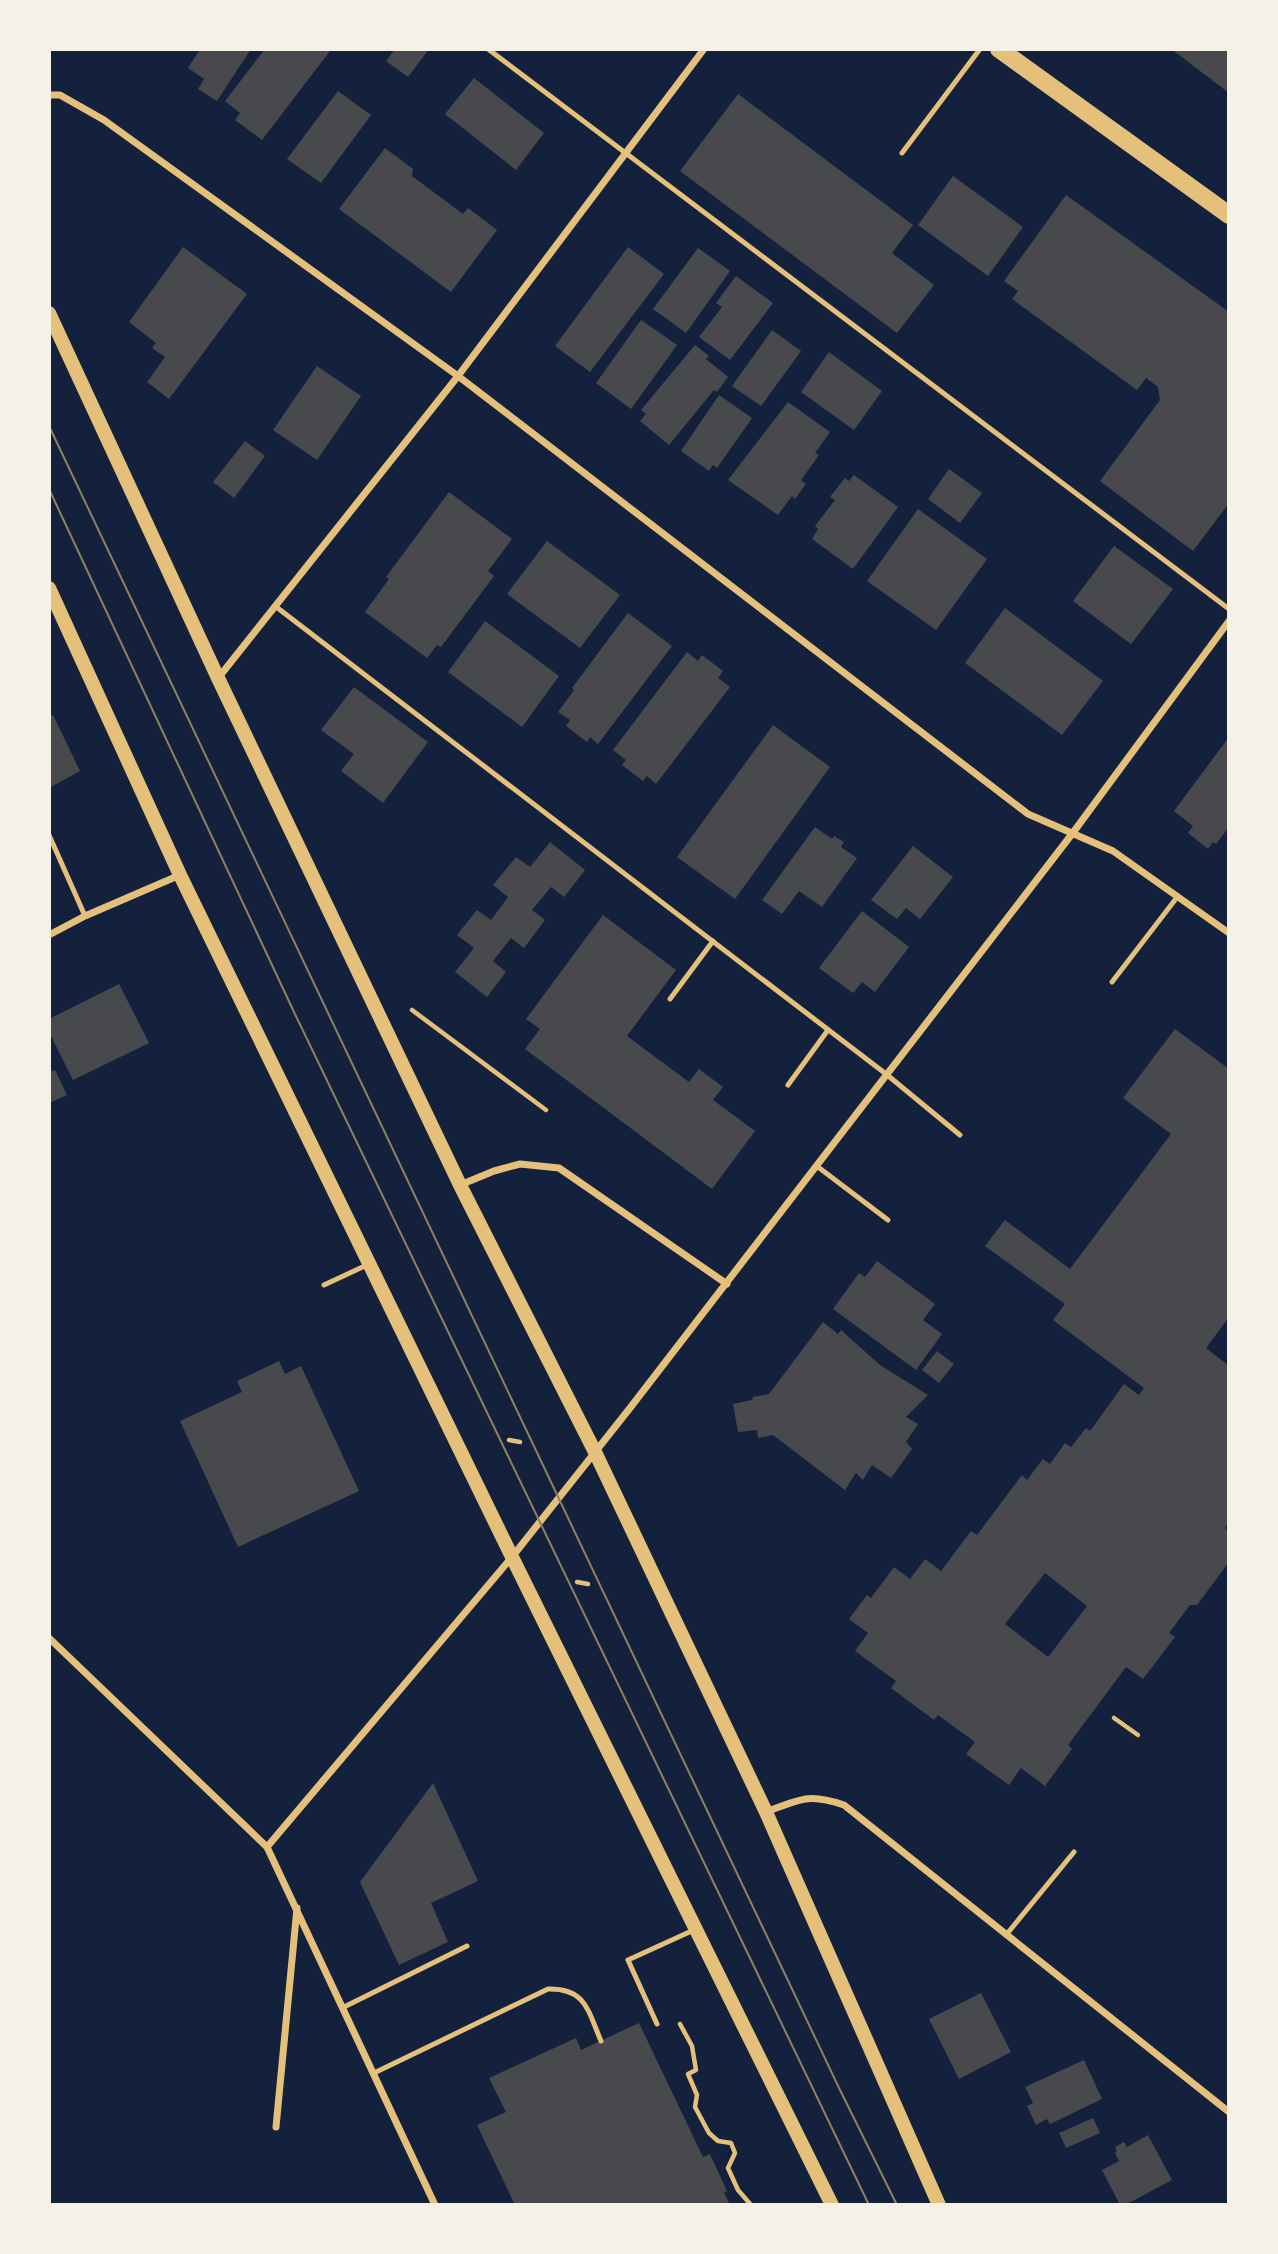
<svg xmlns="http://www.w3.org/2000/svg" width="1278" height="2254" font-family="Roboto,sans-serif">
  <rect width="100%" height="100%" fill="#14213d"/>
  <!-- building -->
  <g fill="#48494c" fill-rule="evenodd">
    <polygon points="200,49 251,49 217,101 198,89 204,79 188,68"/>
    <polygon points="265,49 327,49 330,51 262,140 235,120 240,113 225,101"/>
    <polygon points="395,49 429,49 408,77 386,61"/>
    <polygon points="1176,49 1229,49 1229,93 1174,51"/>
    <polygon points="474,78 544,133 516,170 445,114"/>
    <polygon points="338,91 371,115 321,183 287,159"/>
    <polygon points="738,94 913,225 892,253 934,285 897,333 680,171"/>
    <polygon points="385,148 413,169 412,176 463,214 468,208 497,230 451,292 339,209"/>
    <polygon points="953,176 1023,227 988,276 918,225"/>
    <polygon points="1066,195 1229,312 1229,503 1193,551 1100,481 1160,400 1158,387 1146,378 1137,390 1012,299 1018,291 1004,281"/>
    <polygon points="183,247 247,294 169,399 147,382 165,357 152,348 156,343 129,322"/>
    <polygon points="628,247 664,274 590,372 555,346"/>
    <polygon points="698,248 730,271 686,333 653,309"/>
    <polygon points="736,276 773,303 730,360 699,337 722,307 716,303"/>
    <polygon points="641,320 677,345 631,409 596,383"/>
    <polygon points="772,330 801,351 761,406 732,386"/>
    <polygon points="695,345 709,356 706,359 728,377 717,392 714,390 669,445 640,421 646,414 641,410"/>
    <polygon points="829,352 882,391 854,430 801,392"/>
    <polygon points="317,366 361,396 317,460 273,430"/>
    <polygon points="719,395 752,418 717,468 713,465 709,471 681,451"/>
    <polygon points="788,402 830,432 815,453 819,455 801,480 806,484 795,499 792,496 778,515 728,480"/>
    <polygon points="245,441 265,456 234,498 213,482"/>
    <polygon points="949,469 982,493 960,523 928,499"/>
    <polygon points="854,475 898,507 853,569 812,539 818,529 815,526 835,500 830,497 845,478 849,481"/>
    <polygon points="449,492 512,539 488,571 494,576 441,647 437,645 427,658 365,612 389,579 386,577"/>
    <polygon points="918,509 987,559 936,630 867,581"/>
    <polygon points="547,541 620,595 580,648 507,594"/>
    <polygon points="1114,546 1173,589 1131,644 1073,601"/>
    <polygon points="1005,608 1103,681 1062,735 965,663"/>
    <polygon points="628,613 672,646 598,744 590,737 587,742 566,726 570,720 558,712 574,690 572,688"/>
    <polygon points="485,621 559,676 522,727 448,672"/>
    <polygon points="687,652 698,661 702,655 723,671 718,678 730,687 656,784 647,776 643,781 622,765 626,760 613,750"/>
    <polygon points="354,687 428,742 383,803 341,771 354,754 321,730"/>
    <polygon points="53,715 80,771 51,787 49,717"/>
    <polygon points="773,725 830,767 735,899 677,857"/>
    <polygon points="1229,737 1229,827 1216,844 1213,842 1208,849 1188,833 1193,826 1174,811"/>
    <polygon points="815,827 832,839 834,836 844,842 841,847 857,858 822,907 799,891 782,914 762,900"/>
    <polygon points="550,842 585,870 564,897 551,887 532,910 545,920 524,948 511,938 493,961 506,972 487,997 455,972 474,948 457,935 477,910 491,920 508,897 493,885 516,857 530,867"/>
    <polygon points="913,846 953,877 920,919 906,908 897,919 871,900"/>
    <polygon points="862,911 909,947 875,992 862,982 853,993 819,968"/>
    <polygon points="603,915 676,970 627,1036 689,1082 699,1069 723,1087 713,1100 755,1131 712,1189 525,1049 540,1029 526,1019"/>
    <polygon points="119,984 149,1043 73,1080 49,1032 49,1019"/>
    <path d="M1175,1029l54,40v248l-23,31 23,18v157l-4,5 4,3v31l-32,43h-7l-21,28 6,4 -32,42 -17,-12 -58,78 4,4 -27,37 -24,-18 -12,17 -43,-31 9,-12 -37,-27 -4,5 -43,-32 5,-7 -41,-30 13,-18 -19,-14 18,-24 4,3 23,-31 16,12 15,-20 16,12 30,-40 6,4 45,-60 5,5 16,-21 7,5 15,-21 6,4 15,-19 4,3 34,-47 15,11 5,-7 -91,-68 12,-16 -80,-58 20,-26 65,49 101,-135 -48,-36zM1045,1573l42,33 -39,51 -43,-33z"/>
    <polygon points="55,1070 67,1095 49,1103 49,1072"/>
    <polygon points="877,1261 935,1304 923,1320 942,1334 916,1370 833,1309 859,1273 865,1277"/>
    <polygon points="823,1322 838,1334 841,1330 880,1365 928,1395 906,1417 918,1424 906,1442 912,1449 891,1478 872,1465 863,1480 856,1473 845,1490 773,1435 758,1438 757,1430 738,1432 733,1404 752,1400 753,1397 769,1394"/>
    <polygon points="937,1351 954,1364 939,1383 922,1370"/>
    <polygon points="279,1361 285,1374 301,1366 359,1491 238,1547 180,1421 242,1392 237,1381"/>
    <polygon points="433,1783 478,1881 431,1903 448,1942 399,1965 360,1882"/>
    <polygon points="981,1993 1011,2052 959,2079 929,2019"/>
    <polygon points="639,2023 703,2157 710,2154 727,2191 724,2193 730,2205 515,2205 477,2125 506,2112 489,2078 576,2038 581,2050"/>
    <polygon points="1084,2060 1102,2099 1050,2124 1047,2119 1036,2125 1027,2106 1033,2103 1025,2087"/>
    <polygon points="1093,2118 1100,2133 1066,2148 1059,2133"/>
    <polygon points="1148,2135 1172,2180 1125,2205 1120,2205 1102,2170 1119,2161 1115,2153 1117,2151 1115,2147 1124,2142 1127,2147"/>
  </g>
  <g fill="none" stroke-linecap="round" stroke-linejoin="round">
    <!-- path -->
    <g stroke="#e5c07b" stroke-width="4.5">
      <polyline points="412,1010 546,1110"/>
      <polyline points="509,1440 520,1442"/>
      <polyline points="577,1582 588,1584"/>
      <polyline points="1114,1718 1138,1735"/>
      <polyline points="680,2024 692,2046 696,2070 688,2074 697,2095 695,2107 709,2133 718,2141 731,2143 735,2153 728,2168 738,2190 751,2205"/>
    </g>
    <!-- service -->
    <g stroke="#e5c07b" stroke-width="5">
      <polyline points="488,49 1229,609"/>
      <polyline points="902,153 980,49"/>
      <polyline points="275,606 886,1074 960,1135"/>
      <polyline points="49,835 85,916"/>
      <polyline points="1112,982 1178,896"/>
      <polyline points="670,999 713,941"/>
      <polyline points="788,1085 828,1030"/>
      <polyline points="818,1167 888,1220"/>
      <polyline points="324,1285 369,1264"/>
      <polyline points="1006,1935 1074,1852"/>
      <polyline points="344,2007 467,1946"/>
      <polyline points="657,2024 628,1960 696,1929"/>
      <path d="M374,2073l174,-84c38,-1 40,22 53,52"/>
    </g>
    <!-- minor -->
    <g stroke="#e5c07b" stroke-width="7">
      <polyline points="49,95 60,95 104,120 458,376 1028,814 1113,851 1229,933"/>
      <polyline points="219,677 458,376 704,49"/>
      <polyline points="49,935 85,916 180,875"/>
      <polyline points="460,1185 494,1171 520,1164 559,1168 727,1284"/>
      <polyline points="49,1638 267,1847 435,2205"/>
      <path d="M766,1812c35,-13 42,-19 78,-7l385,307"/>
      <polyline points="267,1847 512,1557 630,1408 1072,834 1229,621"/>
      <polyline points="276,2127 297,1908"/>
    </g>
    <!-- secondary -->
    <g stroke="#e5c07b" stroke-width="14">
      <polyline points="49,313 218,678 460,1185 595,1452 766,1812 939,2205"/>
      <polyline points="49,588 180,875 512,1557 832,2205"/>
    </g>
    <!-- primary -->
    <polyline stroke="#e5c07b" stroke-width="18" points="999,49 1229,215"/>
    <!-- tram -->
    <g stroke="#918062" stroke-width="2">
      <polyline points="49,426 840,2090 897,2205"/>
      <polyline points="49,489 294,1012 869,2205"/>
    </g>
  </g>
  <!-- border -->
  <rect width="1278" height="2254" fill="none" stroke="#f6f1e7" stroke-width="102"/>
</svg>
